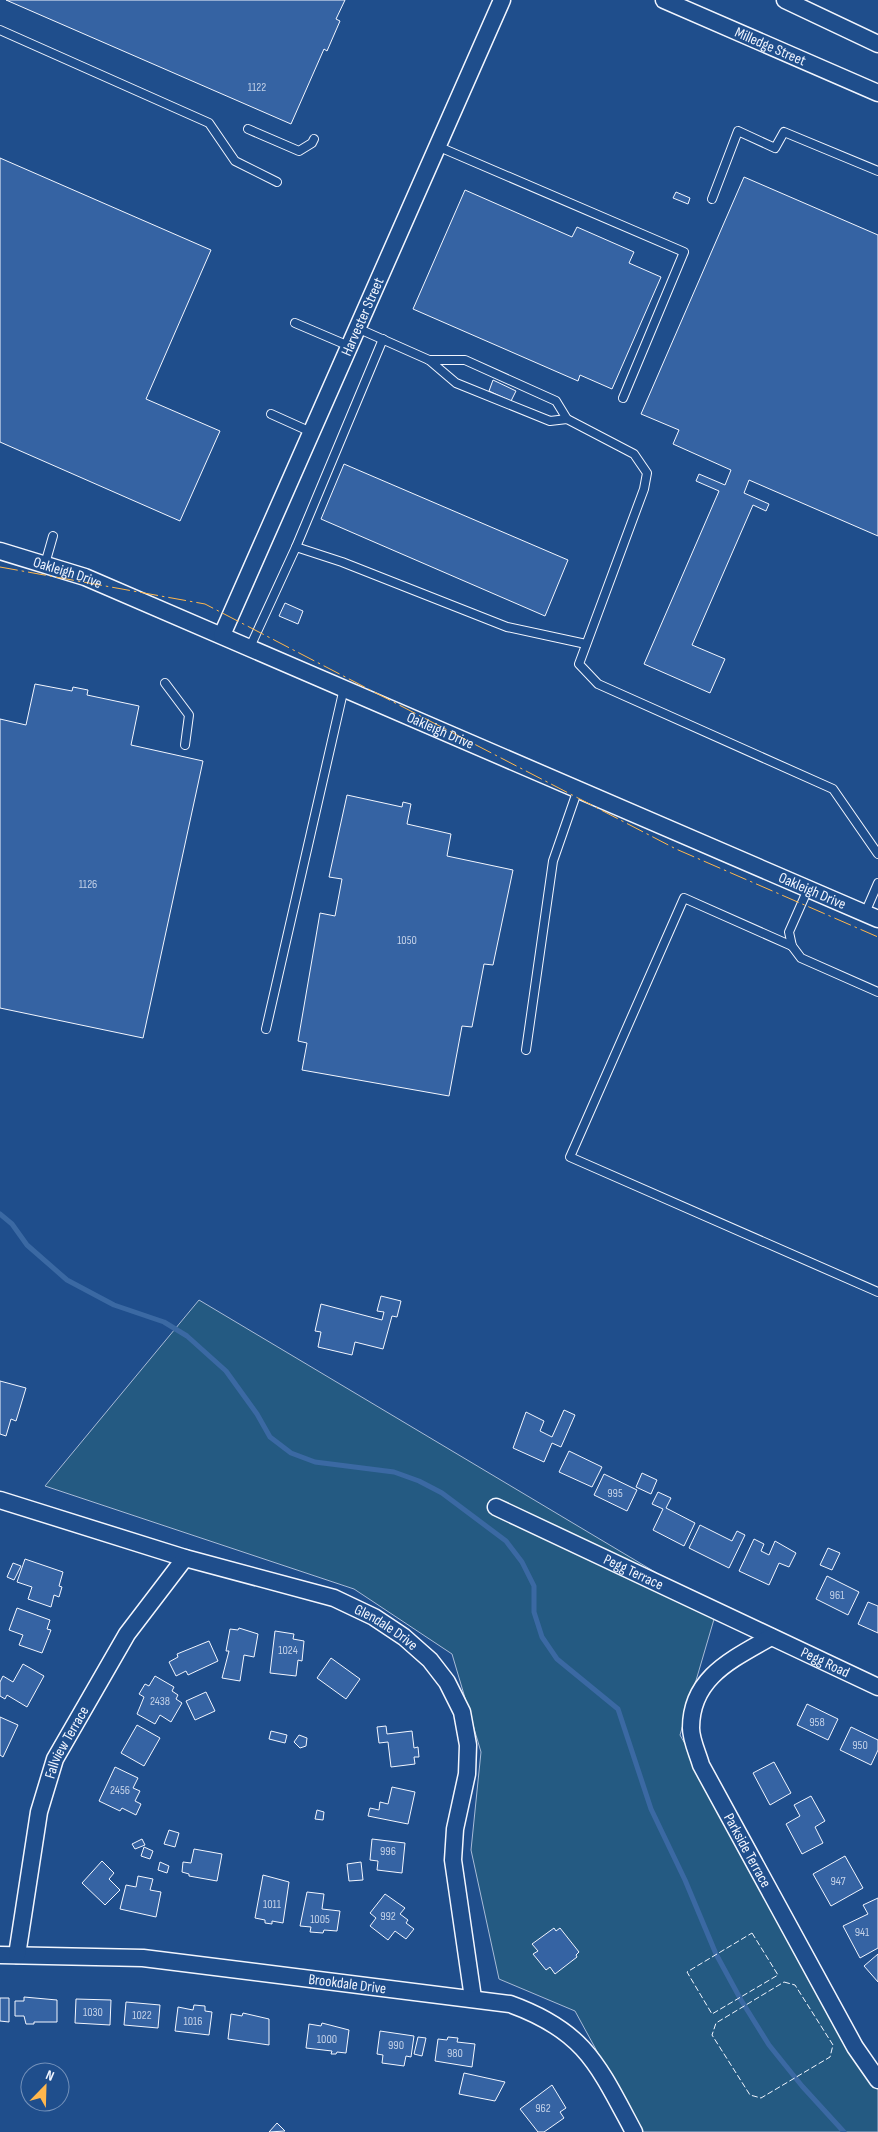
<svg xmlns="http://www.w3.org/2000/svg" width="878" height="2132" font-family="'Sofia Sans Condensed',sans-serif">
  <rect width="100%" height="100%" fill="#1f4e8c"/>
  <!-- green -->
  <polygon fill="#245a82" stroke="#a8bbd7" points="199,1300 717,1609 680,1735 878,2081 878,2132 641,2132 575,2011 499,1979 471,1850 481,1752 452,1654 354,1589 45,1486"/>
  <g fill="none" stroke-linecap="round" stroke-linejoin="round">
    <!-- stream -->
    <polyline stroke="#3b69a3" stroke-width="5" points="0,1214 12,1224 27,1245 67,1280 114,1305 164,1322 187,1336 226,1371 257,1414 270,1437 291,1453 315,1462 394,1472 419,1481 442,1493 506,1541 522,1562 534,1586 534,1612 542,1637 557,1659 618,1709 651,1809 685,1880 716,1954 741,2000 769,2045 802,2086 844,2132"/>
  </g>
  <!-- building -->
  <g fill="#3563a3" stroke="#f2f6ff">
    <polygon points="6,0 345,0 336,19 340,21 327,51 324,49 291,124"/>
    <polygon points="0,158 211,250 146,399 220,431 180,521 0,442"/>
    <polygon points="744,177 878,235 878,536 749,480 744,493 769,504 766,511 753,505 692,645 725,659 710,693 644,664 719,491 696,481 699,474 725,485 731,470 673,444 679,430 641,414"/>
    <polygon points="465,190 572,237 577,227 634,252 629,263 661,277 612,389 580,375 578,381 413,309"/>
    <polygon points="676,192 690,198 688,204 673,198"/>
    <polygon points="493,380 516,391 511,401 489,391"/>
    <polygon points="344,464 568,560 545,616 321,519"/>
    <polygon points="285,603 303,611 298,624 279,616"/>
    <polygon points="35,684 72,691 73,687 88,690 87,695 139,706 131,745 203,761 143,1038 0,1008 0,719 26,725"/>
    <polygon points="347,795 402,807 403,802 411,804 407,824 451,834 447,856 513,870 493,965 484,964 472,1027 462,1026 449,1096 302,1070 307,1043 298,1041 320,913 335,916 342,879 329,877"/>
    <polygon points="381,1296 401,1301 397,1317 392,1316 383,1349 355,1342 352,1355 318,1347 321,1332 315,1331 321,1304 382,1320 384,1312 377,1311"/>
    <polygon points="0,1381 26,1388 16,1421 11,1419 6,1436 0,1434"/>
    <polygon points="564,1410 575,1415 561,1447 552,1443 544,1462 513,1448 526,1412 544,1421 540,1431 552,1437"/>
    <polygon points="569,1451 602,1467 592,1487 559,1472"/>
    <polygon points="642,1473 657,1480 651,1494 636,1487"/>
    <polygon points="604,1474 637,1490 627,1511 594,1495"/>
    <polygon points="658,1492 671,1498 666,1508 695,1523 684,1546 653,1530 663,1509 652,1504"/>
    <polygon points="700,1525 732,1541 737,1531 745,1535 729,1568 689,1548"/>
    <polygon points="754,1539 764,1544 761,1551 769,1555 775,1541 796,1553 789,1567 779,1563 769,1585 739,1571"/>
    <polygon points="828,1548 840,1553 832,1570 820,1565"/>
    <polygon points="25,1559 63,1572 59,1586 62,1587 59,1597 54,1595 51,1607 28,1599 32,1587 17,1582"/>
    <polygon points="13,1563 21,1566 14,1580 7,1577"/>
    <polygon points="827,1576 859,1592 848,1615 816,1599"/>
    <polygon points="868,1602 878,1606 878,1633 858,1624"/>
    <polygon points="17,1608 50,1620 47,1629 51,1630 42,1653 19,1645 23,1635 9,1630"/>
    <polygon points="239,1628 258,1634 254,1657 244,1655 240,1681 222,1678 229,1651 226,1651 230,1629 238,1630"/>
    <polygon points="275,1631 294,1634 293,1639 304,1641 302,1661 298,1660 296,1676 270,1673"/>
    <polygon points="209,1641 218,1661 188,1675 186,1671 176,1676 169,1662 178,1657 177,1654"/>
    <polygon points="331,1658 360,1679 346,1699 317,1678"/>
    <polygon points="23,1664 44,1676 27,1707 7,1695 5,1699 0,1696 0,1682 3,1676 13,1682"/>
    <polygon points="155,1676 174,1687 172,1691 178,1695 176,1699 182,1703 171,1722 160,1715 155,1724 137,1714 144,1697 139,1694 145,1684 149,1686"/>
    <polygon points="206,1692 215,1711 195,1720 186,1701"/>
    <polygon points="807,1704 838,1719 828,1740 797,1725"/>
    <polygon points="0,1717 18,1725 3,1757 0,1755"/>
    <polygon points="137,1725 160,1738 144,1766 121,1753"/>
    <polygon points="386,1726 387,1734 412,1731 414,1748 418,1747 419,1757 414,1757 415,1764 391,1767 388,1742 379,1743 377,1727"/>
    <polygon points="851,1727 878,1740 878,1750 871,1765 840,1750"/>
    <polygon points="271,1731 287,1735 285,1743 269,1739"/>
    <polygon points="299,1735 307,1738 306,1746 300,1748 294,1742"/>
    <polygon points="774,1762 791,1793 770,1805 753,1773"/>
    <polygon points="115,1767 138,1778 133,1788 140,1791 135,1801 141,1804 136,1815 122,1808 120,1811 99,1801"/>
    <polygon points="392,1787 415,1792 408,1824 368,1816 370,1808 379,1810 380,1802 388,1804"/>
    <polygon points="811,1796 825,1821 815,1827 823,1843 802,1854 786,1824 800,1816 794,1805"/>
    <polygon points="317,1810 324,1812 323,1820 315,1819"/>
    <polygon points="169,1830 179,1833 175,1847 164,1844"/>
    <polygon points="142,1839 145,1845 135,1849 132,1844"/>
    <polygon points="372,1839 405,1843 402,1873 377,1870 378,1861 370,1860"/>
    <polygon points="144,1847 153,1851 150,1859 141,1856"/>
    <polygon points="194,1849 222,1854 217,1881 189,1876 189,1874 182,1872 183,1862 191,1863"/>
    <polygon points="845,1856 863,1888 831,1906 813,1874"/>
    <polygon points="102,1861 114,1873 109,1879 120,1890 105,1905 82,1883"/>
    <polygon points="160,1862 169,1866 167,1873 158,1870"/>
    <polygon points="361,1862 363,1880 349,1881 347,1864"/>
    <polygon points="263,1875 289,1882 283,1923 272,1921 272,1924 265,1923 265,1920 255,1918"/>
    <polygon points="138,1876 153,1879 150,1890 161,1892 156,1917 120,1909 126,1885 136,1887"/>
    <polygon points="307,1892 324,1894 322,1909 340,1911 337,1931 324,1930 323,1933 310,1932 311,1927 300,1926"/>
    <polygon points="385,1894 405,1908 400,1914 408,1920 406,1923 414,1929 406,1939 395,1931 388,1940 370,1926 376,1918 370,1913"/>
    <polygon points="878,1898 878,1948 860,1958 843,1926 868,1914 863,1905"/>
    <polygon points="554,1928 556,1931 560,1928 579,1952 576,1955 577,1957 555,1974 550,1967 546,1970 533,1954 538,1951 532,1944"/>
    <polygon points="878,1954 878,1982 864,1966"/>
    <polygon points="24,1997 57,2000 57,2022 34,2022 34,2024 26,2024 24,2016 15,2016 15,2001 24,2001"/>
    <polygon points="0,1998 9,1998 9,2022 0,2021"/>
    <polygon points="76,1999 111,2000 110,2025 75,2023"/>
    <polygon points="126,2002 160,2005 158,2028 124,2025"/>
    <polygon points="194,2005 205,2006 205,2011 212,2012 209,2035 175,2031 178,2007 193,2010"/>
    <polygon points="243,2013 269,2019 269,2045 228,2039 231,2014 242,2016"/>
    <polygon points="322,2023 349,2030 346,2053 337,2052 336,2054 331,2054 332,2051 306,2048 309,2024 321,2026"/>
    <polygon points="380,2031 414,2036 411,2057 406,2056 404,2066 382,2063 383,2055 377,2054"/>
    <polygon points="418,2037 426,2038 422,2056 414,2054"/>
    <polygon points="448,2037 458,2038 457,2042 475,2044 472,2067 435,2061 438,2039 447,2040"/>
    <polygon points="464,2073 505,2082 495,2101 459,2094"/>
    <polygon points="552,2085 566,2108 560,2112 564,2118 544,2132 538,2132 520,2109"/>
    <polygon points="277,2123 285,2131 269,2132"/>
  </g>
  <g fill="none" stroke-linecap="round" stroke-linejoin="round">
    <defs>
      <g id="service">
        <polyline points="0,30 209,123 235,161 277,182"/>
        <polyline points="248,129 299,151 312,143 314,139"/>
        <polyline points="437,146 684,252 623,398"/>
        <polyline points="712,199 738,131 775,148 784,132 878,171"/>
        <polyline points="295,323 349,346"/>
        <polyline points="357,328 429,360 456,383 550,421 567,419 634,454 647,473 644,489 579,664 598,684 833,789 878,854"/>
        <polyline points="429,360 465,360 556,401 567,419"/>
        <polyline points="271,414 311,432"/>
        <polyline points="296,547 383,339"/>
        <polyline points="45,564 53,536"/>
        <polyline points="250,647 296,547 342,562 507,627 586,644"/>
        <polyline points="165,683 189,715 185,745"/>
        <polyline points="808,889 789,932 792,946 801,958 878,992"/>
        <polyline points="865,913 878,883"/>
        <polyline points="792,946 684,898 570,1157 878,1292"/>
        <polyline points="266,1029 344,688"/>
        <polyline points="526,1050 553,861 578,789"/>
      </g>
      <g id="minor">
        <path id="s1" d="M664,0l214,93"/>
        <polyline points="785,0 878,44"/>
        <path id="s2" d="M0,551l85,26 793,342"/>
        <path id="s3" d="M222,635l280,-635"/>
        <path id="s4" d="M0,1500l185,58 149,40 40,19 30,20 26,23 17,22 15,30 6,33 -1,29 -12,55 -2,31 20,138"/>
        <path id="s5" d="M496,1507l382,180"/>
        <path id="s6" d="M771,1637c-38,22 -80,40 -80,91 0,12 7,26 10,37l154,282 23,33"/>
        <path id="s7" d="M0,1955l143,3 367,46c75,27 88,61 124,128"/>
        <path id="s8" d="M17,1955l22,-143 16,-53 72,-125 58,-76"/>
      </g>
    </defs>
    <!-- service casing -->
    <use href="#service" stroke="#f2f6ff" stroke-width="10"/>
    <!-- minor casing -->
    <use href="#minor" stroke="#f2f6ff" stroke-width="19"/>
    <!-- service -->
    <use href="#service" stroke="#1f4e8c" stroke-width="8"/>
    <!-- minor -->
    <use href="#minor" stroke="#1f4e8c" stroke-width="16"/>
    <!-- fence -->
    <g stroke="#f2f6ff" stroke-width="1" stroke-dasharray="6 2.5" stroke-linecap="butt">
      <polygon points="752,1933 778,1975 712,2014 687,1972"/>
      <polygon points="784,1982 795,1985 833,2045 830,2057 761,2098 750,2095 712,2035 716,2023"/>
    </g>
    <!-- power -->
    <polyline stroke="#ffb74d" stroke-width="1" stroke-dasharray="18 4 2.5 4" stroke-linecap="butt" points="0,567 205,604 676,849 878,937"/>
  </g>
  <g text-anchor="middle" stroke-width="4" stroke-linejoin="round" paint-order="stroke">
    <!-- number labels -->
    <g font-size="12" fill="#c3d1e8">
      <text x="257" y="91">1122</text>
      <text x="88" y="888">1126</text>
      <text x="407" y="944">1050</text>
      <text x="615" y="1497">995</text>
      <text x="837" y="1599">961</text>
      <text x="288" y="1654">1024</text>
      <text x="160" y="1705">2438</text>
      <text x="817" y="1726">958</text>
      <text x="860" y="1749">950</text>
      <text x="120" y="1794">2456</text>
      <text x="388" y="1855">996</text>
      <text x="838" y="1885">947</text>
      <text x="272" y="1908">1011</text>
      <text x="388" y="1920">992</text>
      <text x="320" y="1923">1005</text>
      <text x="862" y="1936">941</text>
      <text x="93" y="2016">1030</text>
      <text x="142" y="2019">1022</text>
      <text x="193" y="2025">1016</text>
      <text x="327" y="2043">1000</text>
      <text x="396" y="2049">990</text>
      <text x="455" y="2057">980</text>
      <text x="543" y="2112">962</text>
    </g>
    <!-- street labels -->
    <g font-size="15" fill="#f2f6ff" stroke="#1f4e8c">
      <text dy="5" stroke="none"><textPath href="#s1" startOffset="116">Milledge Street</textPath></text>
      <text dy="5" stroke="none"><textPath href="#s3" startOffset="348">Harvester Street</textPath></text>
      <text dy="5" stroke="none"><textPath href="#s2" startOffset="71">Oakleigh Drive</textPath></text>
      <text dy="5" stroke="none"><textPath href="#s2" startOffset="476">Oakleigh Drive</textPath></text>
      <text dy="5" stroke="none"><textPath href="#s2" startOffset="881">Oakleigh Drive</textPath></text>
      <text dy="5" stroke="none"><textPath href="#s5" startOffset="152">Pegg Terrace</textPath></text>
      <text dy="5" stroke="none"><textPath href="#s4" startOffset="408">Glendale Drive</textPath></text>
      <text dy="5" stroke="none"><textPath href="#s5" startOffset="364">Pegg Road</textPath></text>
      <text dy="5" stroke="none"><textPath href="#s8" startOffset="220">Fallview Terrace</textPath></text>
      <text dy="5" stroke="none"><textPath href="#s6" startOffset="264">Parkside Terrace</textPath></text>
      <text dy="5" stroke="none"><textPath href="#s7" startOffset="349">Brookdale Drive</textPath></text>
    </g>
  </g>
  <!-- north arrow -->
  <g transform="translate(45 2087) rotate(23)"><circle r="24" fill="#1f4e8c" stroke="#7391ba"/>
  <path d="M0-4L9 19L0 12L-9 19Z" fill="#ffb74d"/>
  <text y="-8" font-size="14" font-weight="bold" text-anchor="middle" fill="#f2f6ff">N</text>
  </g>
</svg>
